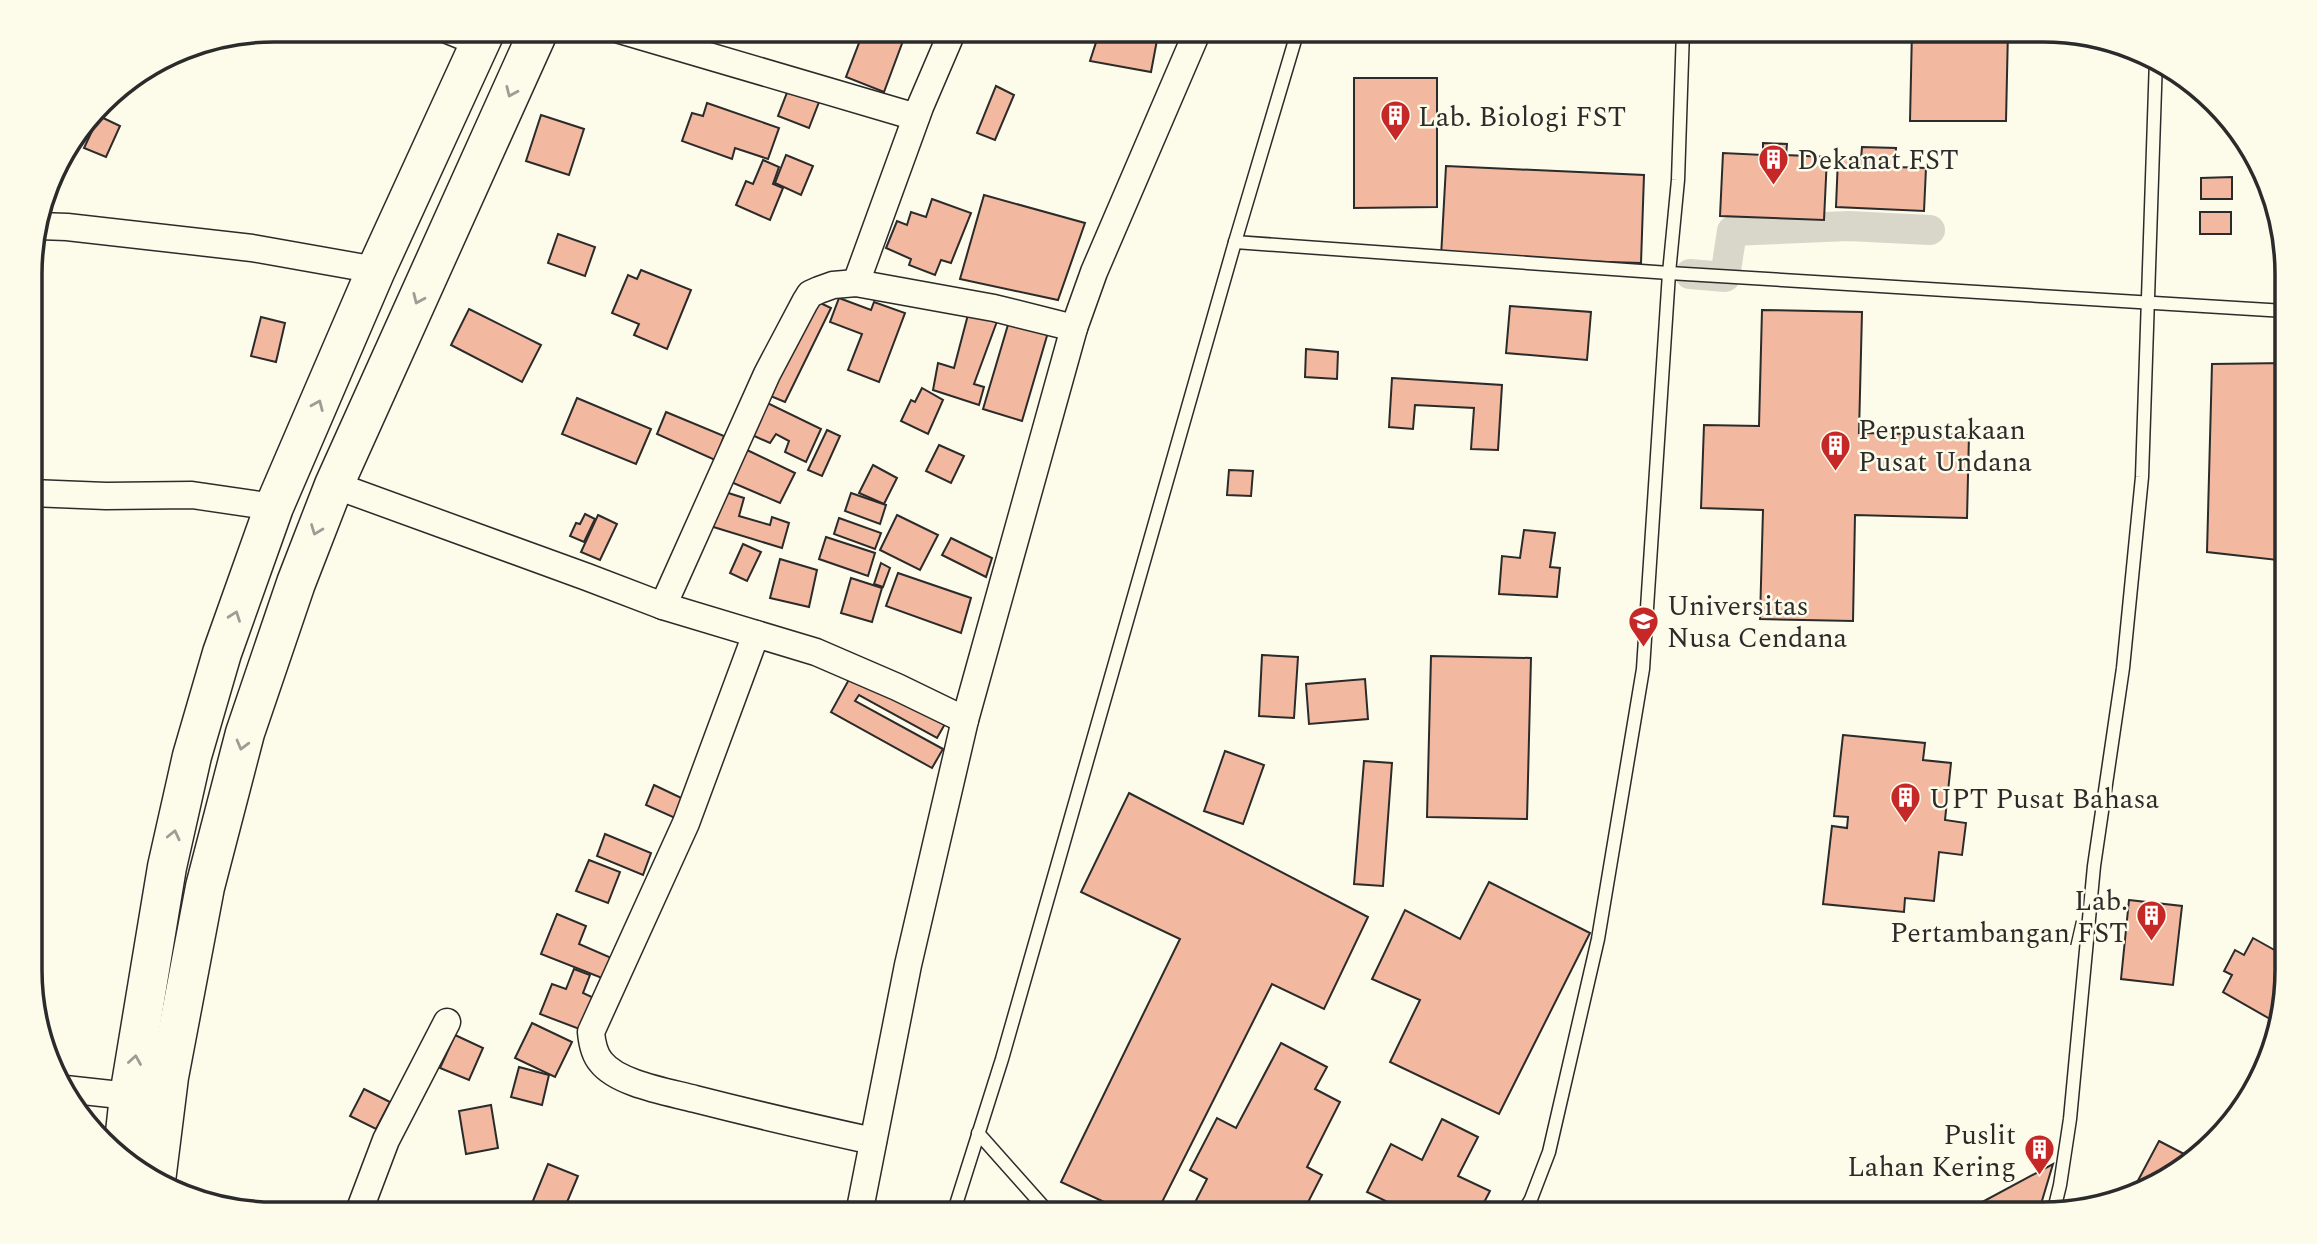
<svg xmlns="http://www.w3.org/2000/svg" width="2317" height="1244" font-family="Spectral,serif">
  <rect width="100%" height="100%" fill="#fdfbea"/>
  <g fill="none" stroke-linecap="round" stroke-linejoin="round">
    <!-- canal -->
    <polyline stroke="#d8d7c9" stroke-width="30" points="1690,274 1725,277 1732,231 1848,226 1930,230"/>
  </g>
  <!-- building -->
  <g fill="#f2b8a0" stroke="#2b2b2b" stroke-width="2">
    <polygon points="864,30 907,30 884,92 846,77"/>
    <polygon points="1100,30 1157,40 1151,72 1090,61"/>
    <polygon points="1912,30 2008,30 2006,121 1910,121"/>
    <polygon points="1354,78 1437,78 1437,207 1354,208"/>
    <polygon points="996,86 1014,95 995,140 977,133"/>
    <polygon points="788,90 819,102 809,128 778,116"/>
    <polygon points="707,103 779,128 768,159 735,148 732,159 682,141 692,113 703,116"/>
    <polygon points="541,115 584,129 569,175 526,161"/>
    <polygon points="99,116 120,126 106,157 84,148"/>
    <polygon points="1763,143 1787,144 1786,155 1827,157 1824,220 1720,216 1723,153 1763,155"/>
    <polygon points="1862,147 1896,148 1895,167 1926,168 1924,211 1836,207 1838,158 1861,159"/>
    <polygon points="786,155 813,166 801,195 775,183"/>
    <polygon points="763,160 779,167 773,184 783,188 770,220 736,205 746,181 753,184"/>
    <polygon points="1446,166 1644,175 1641,263 1441,257"/>
    <polygon points="2232,177 2232,199 2201,199 2201,178"/>
    <polygon points="984,195 1085,223 1058,300 960,279"/>
    <polygon points="932,199 971,213 951,263 941,260 935,275 909,265 911,259 886,248 897,221 907,225 911,212 926,217"/>
    <rect x="2200" y="212" width="31" height="22"/>
    <polygon points="558,234 595,247 585,276 548,263"/>
    <polygon points="641,270 691,290 667,349 634,335 639,324 612,313 628,275 637,279"/>
    <polygon points="839,298 871,310 874,302 905,313 879,382 848,370 862,334 830,322"/>
    <polygon points="816,301 831,308 785,402 768,395"/>
    <polygon points="1510,306 1591,312 1587,360 1506,353"/>
    <polygon points="970,307 999,316 974,384 984,387 979,405 933,390 938,363 954,368"/>
    <polygon points="469,309 541,345 522,382 451,345"/>
    <polygon points="1762,310 1862,312 1859,433 1969,435 1967,518 1855,515 1853,621 1760,619 1763,510 1701,508 1704,425 1759,426"/>
    <polygon points="261,317 285,323 276,362 251,356"/>
    <polygon points="1010,318 1049,329 1022,421 983,409"/>
    <polygon points="1306,349 1338,352 1337,379 1305,377"/>
    <polygon points="2286,363 2286,561 2207,552 2212,364"/>
    <polygon points="1392,378 1502,385 1498,450 1471,449 1474,408 1415,405 1413,429 1389,427"/>
    <polygon points="922,388 943,400 928,434 901,421 911,400 915,402"/>
    <polygon points="577,398 651,429 636,464 562,434"/>
    <polygon points="759,399 821,429 806,462 785,452 789,441 776,434 770,443 743,431"/>
    <polygon points="666,412 724,436 715,460 657,434"/>
    <polygon points="827,430 840,436 822,476 808,470"/>
    <polygon points="939,445 964,456 951,483 926,471"/>
    <polygon points="747,450 795,473 780,503 731,482"/>
    <polygon points="873,465 897,478 884,504 859,493"/>
    <polygon points="1229,470 1253,471 1251,496 1227,495"/>
    <polygon points="719,490 744,498 739,516 770,525 772,517 789,523 782,548 707,525"/>
    <polygon points="851,493 886,505 880,524 845,511"/>
    <polygon points="585,514 595,519 584,542 570,536 576,523 580,524"/>
    <polygon points="598,515 617,524 600,560 581,552"/>
    <polygon points="897,515 938,535 920,570 880,550"/>
    <polygon points="839,518 881,533 875,549 834,534"/>
    <polygon points="1524,530 1555,533 1550,567 1560,568 1557,597 1499,594 1502,556 1520,558"/>
    <polygon points="826,537 875,553 868,576 819,559"/>
    <polygon points="951,538 992,558 986,577 942,555"/>
    <polygon points="743,544 761,552 747,581 730,573"/>
    <polygon points="780,559 817,570 809,607 770,598"/>
    <polygon points="881,563 890,568 883,587 874,584"/>
    <polygon points="898,573 971,598 961,633 886,606"/>
    <polygon points="851,578 882,588 872,622 841,613"/>
    <polygon points="1262,655 1298,657 1294,718 1259,716"/>
    <polygon points="1431,656 1531,658 1527,819 1427,817"/>
    <polygon points="852,674 945,724 937,738 859,695 855,701 943,749 932,768 831,712"/>
    <polygon points="1365,679 1368,719 1309,724 1306,684"/>
    <polygon points="1843,735 1925,743 1923,760 1951,763 1945,820 1966,823 1962,855 1939,852 1934,901 1905,898 1904,912 1823,904 1832,826 1847,828 1848,817 1834,816"/>
    <polygon points="1225,751 1264,765 1243,824 1204,811"/>
    <polygon points="1364,761 1392,763 1383,886 1354,884"/>
    <polygon points="654,785 692,803 684,822 646,805"/>
    <polygon points="1129,793 1368,917 1324,1009 1272,984 1156,1214 1130,1214 1061,1182 1180,939 1081,892"/>
    <polygon points="605,834 651,853 643,875 597,856"/>
    <polygon points="589,860 620,872 608,903 576,891"/>
    <polygon points="1489,882 1590,933 1499,1114 1390,1062 1420,1000 1372,979 1405,910 1460,939"/>
    <polygon points="2129,900 2182,906 2173,985 2121,979"/>
    <polygon points="557,914 586,926 579,944 616,960 607,980 541,954"/>
    <polygon points="2253,938 2287,957 2287,970 2280,1001 2270,1019 2223,992 2232,975 2224,971 2235,950 2244,955"/>
    <polygon points="574,969 590,975 583,993 594,998 582,1030 540,1014 552,984 566,989"/>
    <polygon points="532,1023 572,1042 555,1077 515,1058"/>
    <polygon points="455,1035 483,1048 469,1080 440,1068"/>
    <polygon points="1281,1043 1327,1067 1315,1089 1340,1102 1307,1167 1322,1175 1302,1214 1189,1214 1207,1179 1190,1170 1217,1118 1236,1128"/>
    <polygon points="519,1067 549,1075 542,1105 511,1097"/>
    <polygon points="364,1089 390,1102 376,1129 350,1116"/>
    <polygon points="491,1105 498,1148 466,1154 459,1111"/>
    <polygon points="1442,1119 1478,1137 1458,1176 1490,1191 1478,1214 1395,1214 1398,1207 1367,1192 1391,1144 1422,1160"/>
    <polygon points="2159,1141 2192,1158 2178,1173 2134,1188"/>
    <polygon points="548,1164 578,1176 562,1214 545,1214 530,1208"/>
    <polygon points="2053,1164 2038,1214 1960,1214"/>
  </g>
  <g fill="none" stroke-linecap="round" stroke-linejoin="round">
    <defs>
      <g id="service">
        <polyline points="429,30 473,48"/>
        <polyline points="1235,242 1669,273 2285,311"/>
        <polyline points="978,1133 1050,1214"/>
        <polyline points="953,1214 1002,1059 1235,242 1298,30"/>
        <polyline points="1522,1214 1531,1199 1549,1152 1598,939 1643,669 1669,273 1678,180 1683,30"/>
        <polyline points="2053,1214 2060,1185 2070,1119 2094,866 2123,668 2142,477 2156,59"/>
      </g>
      <g id="minor">
        <polyline points="620,30 916,117"/>
        <polyline points="39,226 67,227 252,248 376,270"/>
        <polyline points="856,283 920,107 953,30"/>
        <polyline points="334,485 587,577 663,606 816,652 897,687 965,720"/>
        <polyline points="31,493 106,496 192,495 274,507"/>
        <polyline points="663,606 767,374 805,302 810,294 819,290 833,285 856,283 994,308 1074,328"/>
        <path d="M756,634l-70,189 -95,209c1,11 3,22 10,30 17,22 68,30 94,37 59,15 119,29 178,42"/>
        <polyline points="65,1089 129,1096"/>
        <polyline points="358,1214 386,1140 447,1022"/>
        <polyline points="859,1214 908,965 965,720 1074,328 1094,272 1198,30"/>
      </g>
      <g id="trunk">
        <polyline points="123,1151 129,1096 167,867 192,756 222,653 274,507 376,270 486,30"/>
        <polyline points="156,1181 169,1077 205,887 245,733 296,583 334,485 539,30"/>
      </g>
    </defs>
    <!-- service casing -->
    <use href="#service" stroke="#2b2b2b" stroke-width="15"/>
    <!-- minor casing -->
    <use href="#minor" stroke="#2b2b2b" stroke-width="29"/>
    <!-- trunk casing -->
    <use href="#trunk" stroke="#2b2b2b" stroke-width="41"/>
    <!-- service -->
    <use href="#service" stroke="#fdfbea" stroke-width="12"/>
    <!-- minor -->
    <use href="#minor" stroke="#fdfbea" stroke-width="26"/>
    <!-- trunk -->
    <use href="#trunk" stroke="#fdfbea" stroke-width="38"/>
  </g>
  <!-- one-way arrows -->
  <defs><path id="oneway-chevron" d="M-2-3.5L2.5 0L-2 3.5" fill="none" stroke-width="1.6" stroke-linecap="round" stroke-linejoin="round" transform="scale(1.75)"/></defs>
  <g stroke="#9e9d94">
    <use href="#oneway-chevron" transform="translate(511 92) rotate(114)"/>
    <use href="#oneway-chevron" transform="translate(418 299) rotate(114)"/>
    <use href="#oneway-chevron" transform="translate(318 405) rotate(-67)"/>
    <use href="#oneway-chevron" transform="translate(316 530) rotate(111)"/>
    <use href="#oneway-chevron" transform="translate(235 616) rotate(-70)"/>
    <use href="#oneway-chevron" transform="translate(242 745) rotate(105)"/>
    <use href="#oneway-chevron" transform="translate(174 835) rotate(-77)"/>
    <use href="#oneway-chevron" transform="translate(135 1060) rotate(-81)"/>
  </g>
  <!-- icons -->
  <defs>
    <symbol id="building-pin" viewBox="-11 -11 22 30"><path d="M0 17L-7.5 6A9.5 9.5 0 1 1 7.5 6Z" fill="#c62828" stroke="#fdfbea"/><path d="M-4-6H4V6H1V3H-1V6H-4ZM-2.5-4.3h1.7v1.8h-1.7ZM.8-4.3h1.7v1.8H.8ZM-2.5-1h1.7V.8h-1.7ZM.8-1h1.7V.8H.8Z" fill="#fff"/></symbol>
    <symbol id="university-pin" viewBox="-11 -11 22 30"><path d="M0 17L-7.5 6A9.5 9.5 0 1 1 7.5 6Z" fill="#c62828" stroke="#fdfbea"/><path d="M0-5L7-2L0 1L-7-2ZM-4 1L0 2.5L4 1V4Q0 6-4 4Z" fill="#fff"/></symbol>
  </defs>
  <g fill-rule="evenodd">
    <use href="#building-pin" x="1378" y="98" width="35" height="47"/>
    <use href="#building-pin" x="1756" y="142" width="35" height="47"/>
    <use href="#building-pin" x="1818" y="428" width="35" height="47"/>
    <use href="#university-pin" x="1626" y="604" width="35" height="47"/>
    <use href="#building-pin" x="1888" y="780" width="35" height="47"/>
    <use href="#building-pin" x="2134" y="898" width="35" height="47"/>
    <use href="#building-pin" x="2022" y="1132" width="35" height="47"/>
  </g>
  <g text-anchor="middle" stroke-width="5" stroke-linejoin="round" paint-order="stroke">
    <!-- poi labels -->
    <g font-size="28" fill="#2b2b2b" stroke="#fdfbea" text-anchor="start">
      <text x="1418" y="126">Lab. Biologi FST</text>
      <text x="1797" y="169">Dekanat FST</text>
      <text x="1858" y="439">Perpustakaan<tspan x="1858" dy="32">Pusat Undana</tspan></text>
      <text x="1667" y="615">Universitas<tspan x="1667" dy="32">Nusa Cendana</tspan></text>
      <text x="1929" y="808">UPT Pusat Bahasa</text>
      <text x="2128" y="910" text-anchor="end">Lab.<tspan x="2128" dy="32">Pertambangan/FST</tspan></text>
      <text x="2016" y="1144" text-anchor="end">Puslit<tspan x="2016" dy="32">Lahan Kering</tspan></text>
    </g>
  </g>
  <!-- crop -->
  <path d="M0 0H2317V1244H0ZM274 42H2043A232 232 0 0 1 2275 274V970A232 232 0 0 1 2043 1202H274A232 232 0 0 1 42 970V274A232 232 0 0 1 274 42Z" fill="#fdfbea" fill-rule="evenodd"/>
  <path fill="none" stroke="#2b2b2b" stroke-width="3.5" d="M274 42H2043A232 232 0 0 1 2275 274V970A232 232 0 0 1 2043 1202H274A232 232 0 0 1 42 970V274A232 232 0 0 1 274 42Z"/>
</svg>
